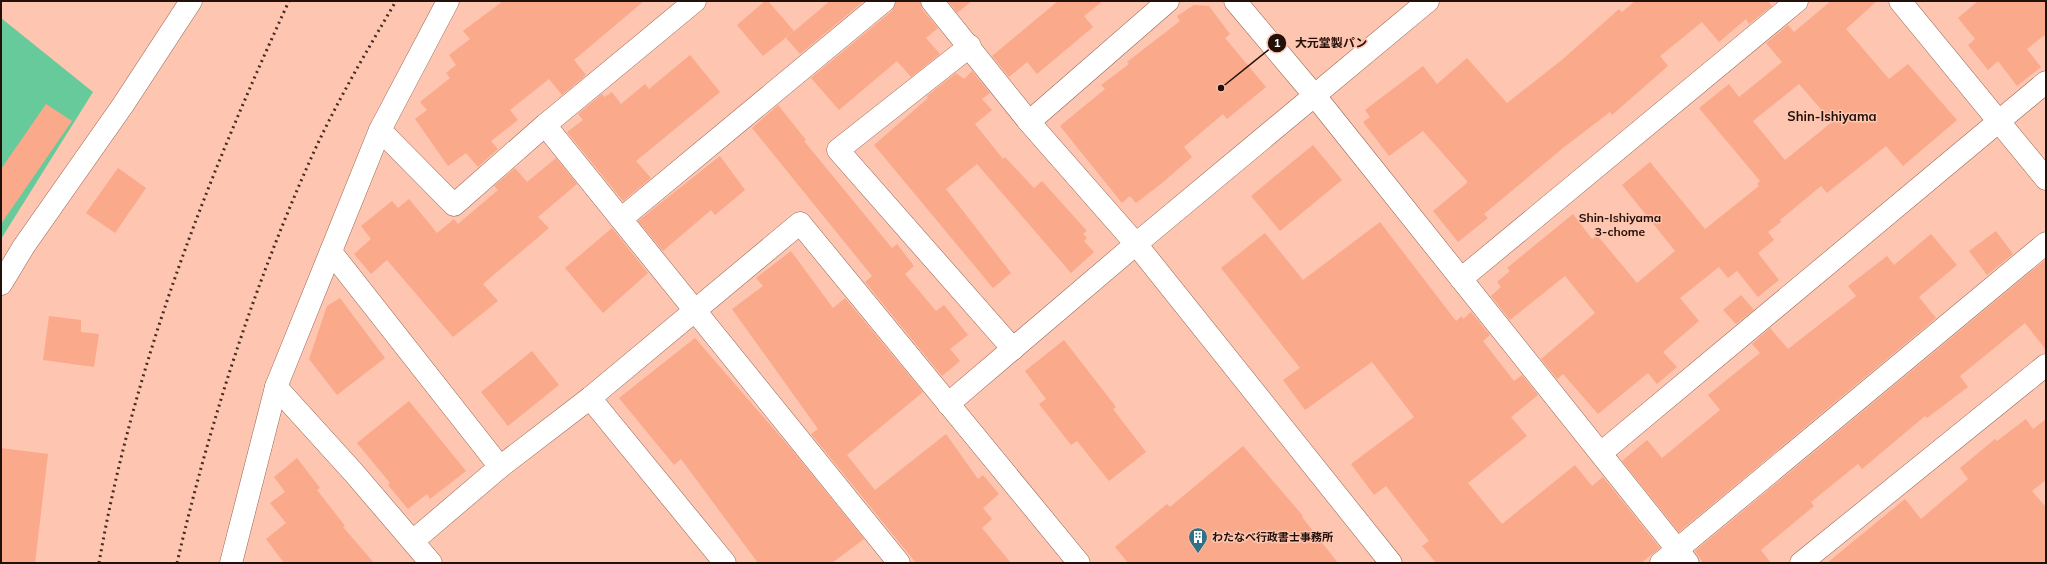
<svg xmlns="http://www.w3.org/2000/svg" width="2047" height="564" font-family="Mulish,'Noto Sans JP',sans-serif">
  <rect width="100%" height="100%" fill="#fec5b0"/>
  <!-- green -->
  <polygon fill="#67ca9b" points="1,18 93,92 1,239"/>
  <!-- building -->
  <g fill="#faa98a" fill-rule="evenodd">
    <polygon points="503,1 644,1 574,60 586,75 562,95 549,79 510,110 518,120 491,141 498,149 478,167 466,153 448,166 415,119 427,110 420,102 450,78 446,73 456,65 449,55 470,39 463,31"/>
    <polygon points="765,1 768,1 794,31 763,56 737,25"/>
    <polygon points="830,1 864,1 800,54 786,38"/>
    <polygon points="896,1 920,1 922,9 938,28 926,38 940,54 911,77 897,61 839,110 811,78 892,11"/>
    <polygon points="948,1 972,1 957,13"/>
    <polygon points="1058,1 1103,1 1084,16 1093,27 1037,74 1027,62 1009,77 992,56"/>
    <polygon points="1635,1 1768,1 1772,6 1749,24 1746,19 1719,42 1702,22 1660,56 1668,66 1612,115 1610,112 1563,148 1484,214 1488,218 1458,242 1433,211 1467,183 1467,181 1423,131 1389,156 1363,122 1370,117 1365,110 1423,66 1437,84 1467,58 1507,103 1563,59 1619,9 1622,12"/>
    <path d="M1831,1h46l-31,28 43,50 19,-15 49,56 -54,46 -17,-20 -59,47 -6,-7 -41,34 1,2 -13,10 6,8 -16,13 21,27 -21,17 -21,-26 -9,7 -9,-11 -39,31 19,23 -36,31 14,15 -20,17 -9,-11 -50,41 -35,-40 -6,5 -16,-20 54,-46 -30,-37 -55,44 -19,-24 10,-9 -4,-5 13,-11 -3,-3 66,-54 19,25 5,-4 40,48 38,-32 -53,-66 28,-23 55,67 54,-43 -2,-2 3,-3 -61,-73 30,-24 10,13 43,-35 -16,-19 22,-18 6,7zM1799,84l33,38 -47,38 -32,-39z"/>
    <polygon points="1978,1 2046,1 2046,34 2027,49 2041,67 2017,86 1998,61 1988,70 1968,45 1975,39 1958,18"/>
    <polygon points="1194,5 1209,6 1230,34 1225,38 1266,87 1227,119 1223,114 1184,147 1192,157 1162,183 1136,203 1130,196 1122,203 1060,126 1105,89 1101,85 1129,64 1127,62 1180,21 1177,16"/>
    <polygon points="690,55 720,92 636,161 651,178 623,201 567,132 583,120 578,114 602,94 605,97 612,92 621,104 645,84 649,89"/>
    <polygon points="972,71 990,93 982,99 992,110 975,124 1003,159 1005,157 1034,188 1042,181 1087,231 1083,234 1087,238 1084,241 1094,252 1071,273 977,164 946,189 1011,273 993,288 874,145 928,98 927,96 956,73 964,79"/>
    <polygon points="46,104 72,121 1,224 1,169"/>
    <polygon points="778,105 806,140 804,141 892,248 897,244 914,266 905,274 936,311 944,305 968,335 950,349 960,361 942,376 865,282 872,276 752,128"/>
    <polygon points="1313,145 1342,180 1280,231 1251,196"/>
    <polygon points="720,156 745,190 715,215 711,210 663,251 638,221"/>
    <polygon points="556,158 577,184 538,217 549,228 483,284 498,301 453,337 387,260 371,274 354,254 371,239 361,226 392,201 398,208 409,199 437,233 454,219 458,224 498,190 494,186 515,168 527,182"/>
    <polygon points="118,168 146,188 115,233 86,213"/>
    <polygon points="1380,222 1456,321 1462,316 1463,319 1471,312 1490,335 1483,341 1514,381 1522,375 1538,395 1511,417 1527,436 1468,483 1502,524 1575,465 1592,486 1603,477 1660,548 1641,563 1436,563 1422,546 1429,541 1386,486 1374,495 1351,464 1414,417 1372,362 1305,410 1283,380 1300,368 1221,268 1265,233 1303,280"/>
    <polygon points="612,228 648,273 603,313 565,268"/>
    <polygon points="1996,231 2013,254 1987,275 1969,251"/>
    <polygon points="1931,234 1957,265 1919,297 1936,318 1679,532 1622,461 1647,440 1662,458 1720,410 1708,395 1760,353 1752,344 1770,328 1788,349 1856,296 1848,286 1887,256 1894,265"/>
    <polygon points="791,251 833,308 845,298 923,392 847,455 875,490 946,434 978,479 983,475 999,494 983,508 992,519 982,528 1011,563 916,563 811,434 818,429 732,309 763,286 756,278"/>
    <polygon points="2046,259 2046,350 2025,323 1960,376 1968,387 1927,418 1925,416 1862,469 1858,464 1811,502 1814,506 1761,550 1771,563 1703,563 1695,551"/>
    <polygon points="1741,295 1754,310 1736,324 1723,310"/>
    <polygon points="340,298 385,358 337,395 309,359 327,306"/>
    <polygon points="49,316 81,320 81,332 99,334 94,367 43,360"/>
    <polygon points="695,338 792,450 864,539 832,563 758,563 681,459 674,465 619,398"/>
    <polygon points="1064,340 1116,407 1113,409 1146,452 1109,481 1077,441 1071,445 1039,404 1046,399 1025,371"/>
    <polygon points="532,351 559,385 508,426 481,392"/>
    <polygon points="409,401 466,471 430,499 427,494 408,509 388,485 390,483 357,443"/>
    <polygon points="2026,419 2033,429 2046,419 2046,480 2032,491 2046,507 2046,563 1827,563 1905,499 1921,519 1968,479 1960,468 1995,439 1997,441"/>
    <polygon points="1243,446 1303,516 1302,517 1338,563 1128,563 1115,547 1167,504 1170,507"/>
    <polygon points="1,448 48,454 35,563 1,563"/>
    <polygon points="297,458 320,488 317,490 345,526 343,527 374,563 284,563 266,539 286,523 270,503 285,492 274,477"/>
  </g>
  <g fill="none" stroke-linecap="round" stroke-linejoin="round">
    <defs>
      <g id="minor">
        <polyline points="932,1 1029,122 1136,244 948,404"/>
        <polyline points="1235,1 1315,96 1688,563"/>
        <polyline points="1900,1 2046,179"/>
        <polyline points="970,46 838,150 1013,349"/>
        <polyline points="1029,122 1168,1"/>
        <polyline points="545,125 899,563"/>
        <polyline points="380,130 454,205 545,125 695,1"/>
        <polyline points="621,219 884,1"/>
        <polyline points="331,252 500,467"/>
        <polyline points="1461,279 1797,1"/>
        <polyline points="1,284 24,246 123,105 191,1"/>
        <polyline points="590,398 725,563"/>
        <polyline points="1601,453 2046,82"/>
        <polyline points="413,541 500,467 590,398 800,223 1079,563"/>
        <polyline points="231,563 276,387"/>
        <polyline points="431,563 354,473 276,387 380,130 448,1"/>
        <polyline points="1391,563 1136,244 1428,1"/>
        <polyline points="1661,563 2046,243"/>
        <polyline points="1801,563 2046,365"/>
      </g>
    </defs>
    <!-- minor casing -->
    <use href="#minor" stroke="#966350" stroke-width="23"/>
    <!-- minor -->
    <use href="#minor" stroke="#fff" stroke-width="22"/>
    <!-- rail -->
    <g stroke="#452c22" stroke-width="3" stroke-dasharray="2 4" stroke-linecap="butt">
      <path d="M99,563c34,-196 107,-382 190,-562"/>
      <path d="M177,563c32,-137 74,-269 131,-398 25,-57 57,-111 88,-164"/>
    </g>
  </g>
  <!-- icons -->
  <defs>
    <symbol id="building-pin" viewBox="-11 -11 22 30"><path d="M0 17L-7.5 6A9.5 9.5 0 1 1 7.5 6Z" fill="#317185" stroke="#fec5b0"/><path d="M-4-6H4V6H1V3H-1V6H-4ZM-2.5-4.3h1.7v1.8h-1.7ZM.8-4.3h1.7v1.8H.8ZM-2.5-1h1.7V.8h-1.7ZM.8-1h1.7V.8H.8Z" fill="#fff"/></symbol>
  </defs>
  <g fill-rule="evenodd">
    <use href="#building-pin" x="1187" y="526" width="22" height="30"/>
  </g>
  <g text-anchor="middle" stroke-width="3" stroke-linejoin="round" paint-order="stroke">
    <!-- poi labels -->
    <g font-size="11" font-weight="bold" fill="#231008" stroke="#fec5b0" text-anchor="start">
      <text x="1212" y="541">わたなべ行政書士事務所</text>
    </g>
    <!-- neighbourhood labels -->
    <g font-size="12" font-weight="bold" fill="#231008" stroke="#fec5b0">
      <text x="1620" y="222">Shin-Ishiyama<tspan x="1620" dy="14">3-chome</tspan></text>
    </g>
    <!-- quarter labels -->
    <g font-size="13" font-weight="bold" fill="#231008" stroke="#fec5b0">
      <text x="1832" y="121">Shin-Ishiyama</text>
    </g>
  </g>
  <!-- callouts -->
  <path fill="none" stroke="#231008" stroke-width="1.5" d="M1221 88L1277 43"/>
  <g fill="#231008" stroke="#fec5b0" stroke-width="1.5">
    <circle cx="1221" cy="88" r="4"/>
    <circle cx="1277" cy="43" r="10"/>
  </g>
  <g font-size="12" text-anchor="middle" font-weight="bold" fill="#fff">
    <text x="1277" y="47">1</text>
  </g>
  <g font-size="12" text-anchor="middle" font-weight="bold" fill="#231008" stroke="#fec5b0" stroke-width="3" stroke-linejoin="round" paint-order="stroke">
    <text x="1331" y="47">大元堂製パン</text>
  </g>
  <!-- border -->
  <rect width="2047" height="564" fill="none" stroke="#231008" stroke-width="4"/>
</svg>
